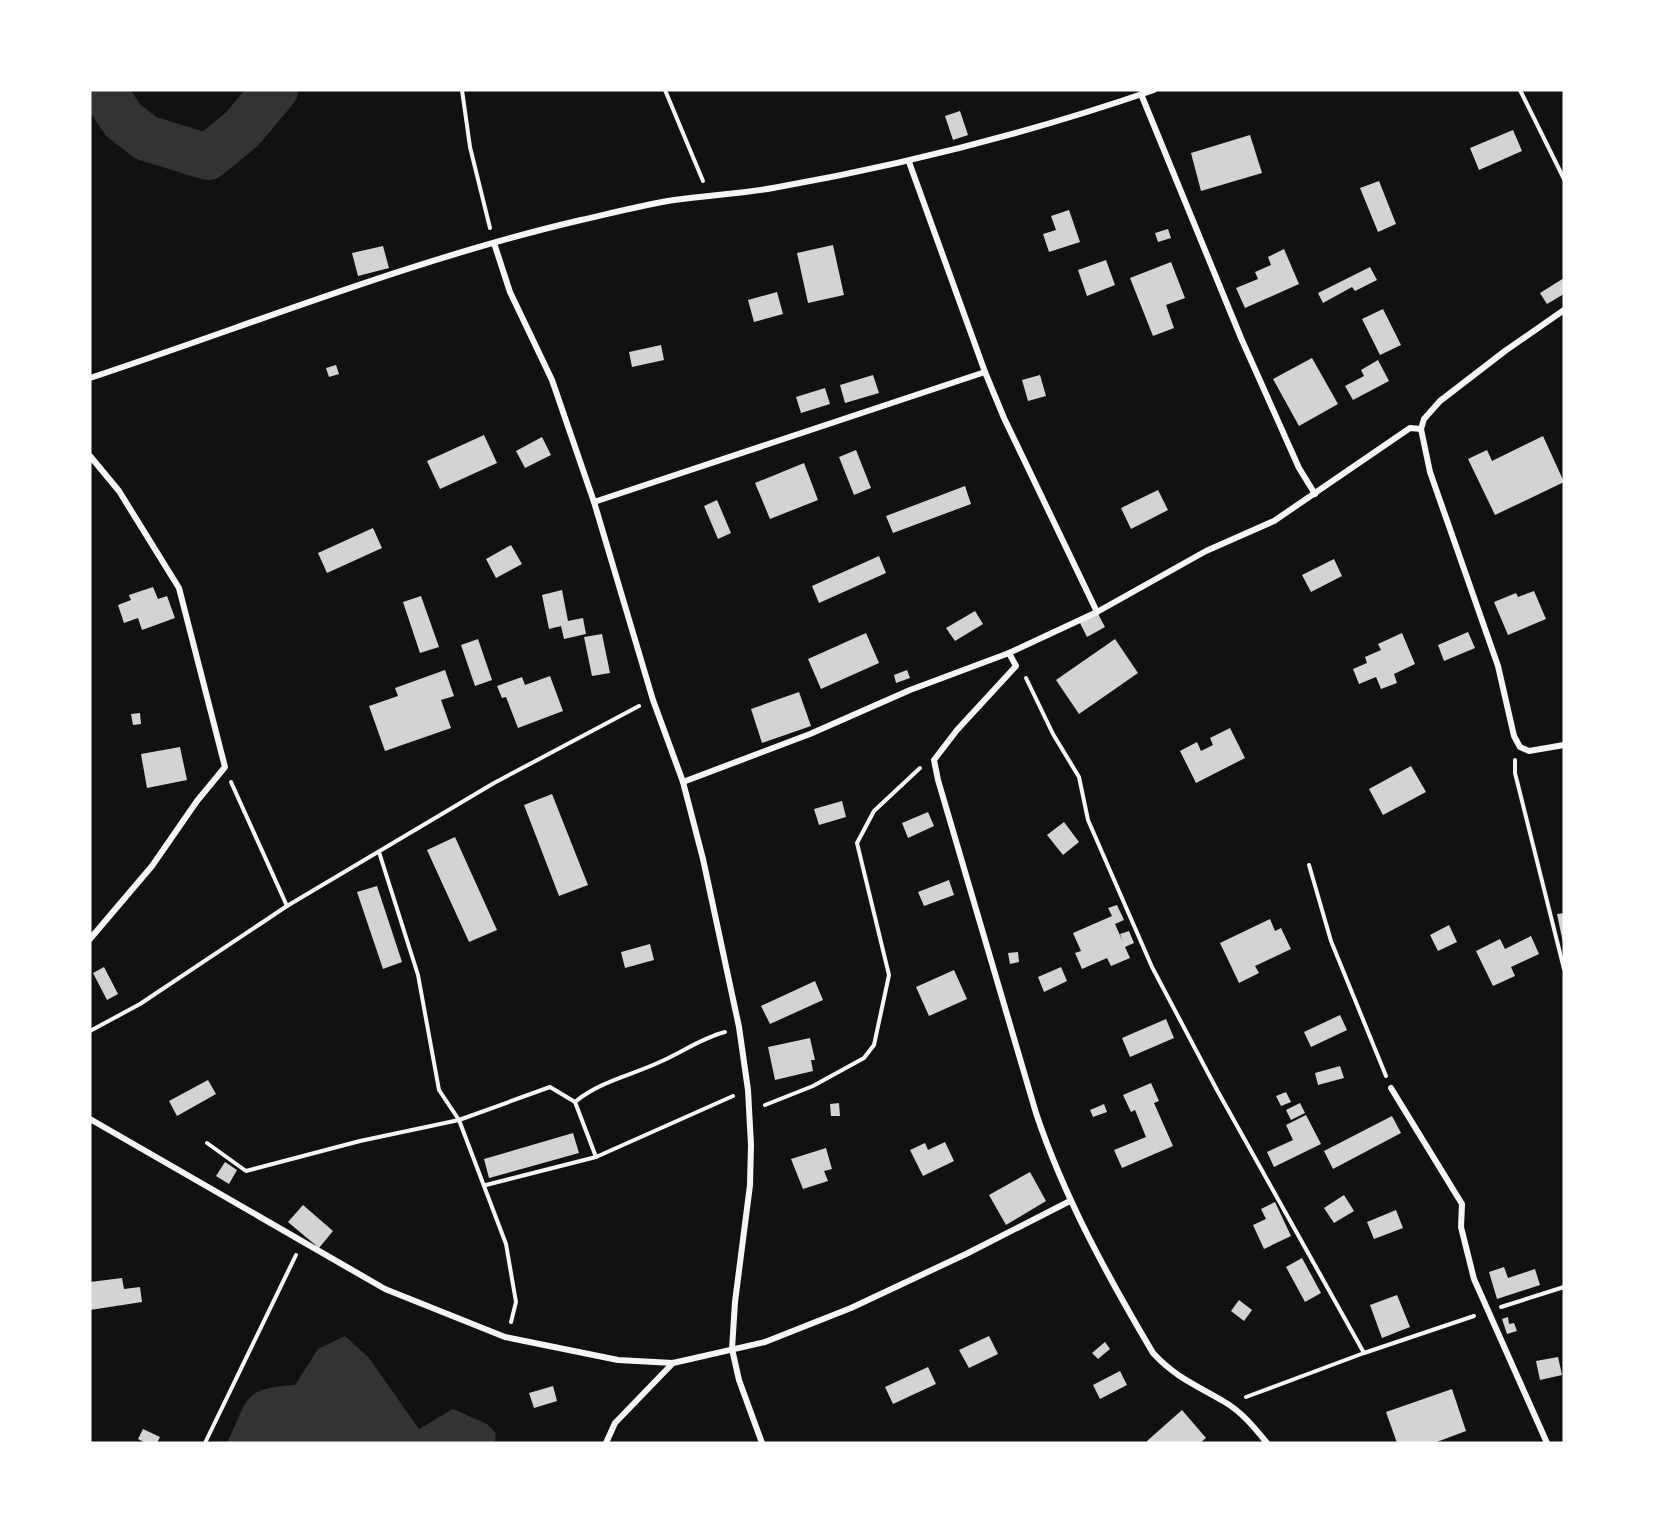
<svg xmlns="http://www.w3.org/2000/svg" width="1654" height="1533" font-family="Ubuntu,sans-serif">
  <rect width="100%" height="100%" fill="#111"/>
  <!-- water -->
  <path fill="#333" d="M345,1336l24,22 50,71 34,-20 34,15 9,9 -1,10h-268c21,-44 15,-55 68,-58l23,-36z"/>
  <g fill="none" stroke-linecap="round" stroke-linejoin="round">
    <!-- river -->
    <polyline stroke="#333" stroke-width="46" points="103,90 123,120 146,138 208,157 242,129 275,90"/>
  </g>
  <!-- building -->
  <g fill="#d3d3d3">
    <polygon points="960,111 968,135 953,140 945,116"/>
    <polygon points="1513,130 1522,151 1479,170 1470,148"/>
    <polygon points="1250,135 1262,173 1201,191 1191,153"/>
    <polygon points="1379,181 1396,224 1378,232 1360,188"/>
    <polygon points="1069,210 1080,242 1049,252 1043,234 1056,230 1051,216"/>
    <polygon points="1168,229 1171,238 1158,242 1155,233"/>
    <polygon points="833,245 844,295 808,303 797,253"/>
    <polygon points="383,246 389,268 358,276 352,253"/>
    <polygon points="1284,249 1299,284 1245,308 1236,288 1258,279 1255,272 1271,265 1268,257"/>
    <polygon points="1106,260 1115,285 1087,296 1078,270"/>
    <polygon points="1171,262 1185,298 1166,305 1174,328 1153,336 1130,278"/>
    <polygon points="1370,267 1377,280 1355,291 1352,287 1323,303 1318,293"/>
    <polygon points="1564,278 1564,294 1547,304 1540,293"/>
    <polygon points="777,292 783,314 754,322 748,300"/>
    <polygon points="1383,309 1401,345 1380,355 1362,319"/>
    <polygon points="661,345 664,360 632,367 629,352"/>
    <polygon points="1312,358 1338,404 1299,426 1273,379"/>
    <polygon points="1378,360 1389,381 1353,400 1345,386 1364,376 1361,370"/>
    <polygon points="336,365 339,374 329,377 326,368"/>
    <polygon points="873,375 879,393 845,403 840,385"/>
    <polygon points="1040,375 1046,396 1028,401 1022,380"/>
    <polygon points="825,388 830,404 801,413 796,397"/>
    <polygon points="484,435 497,463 440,489 427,461"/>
    <polygon points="1543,436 1564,482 1495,515 1468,459 1487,450 1492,461"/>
    <polygon points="542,437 551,455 525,468 516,451"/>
    <polygon points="856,450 871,488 854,495 839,457"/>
    <polygon points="804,463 818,500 770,519 755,483"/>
    <polygon points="965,486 971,504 893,533 886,516"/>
    <polygon points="1158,490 1168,510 1131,529 1121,508"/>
    <polygon points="717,500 731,533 718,539 704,506"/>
    <polygon points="373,528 382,548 327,573 318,553"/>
    <polygon points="511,545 522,564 496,578 486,559"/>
    <polygon points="879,556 886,573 819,603 812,586"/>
    <polygon points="1334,559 1342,576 1311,592 1302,575"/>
    <polygon points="153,587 158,599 167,596 175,618 142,630 138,618 124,623 118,605 131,600 129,595"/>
    <polygon points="562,590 568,621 583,618 586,634 564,639 561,626 549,629 542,595"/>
    <polygon points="1534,591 1546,619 1508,635 1494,602 1516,593 1518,597"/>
    <polygon points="421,596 439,647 420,653 403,602"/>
    <polygon points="975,611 983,624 955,641 946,628"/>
    <polygon points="1097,612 1105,627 1087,637 1079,621"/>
    <polygon points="1468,632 1475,648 1444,661 1438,645"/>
    <polygon points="866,633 879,663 821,689 808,659"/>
    <polygon points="1402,633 1415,664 1394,674 1397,683 1381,689 1376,677 1359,684 1353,669 1367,663 1365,657 1381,650 1378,644"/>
    <polygon points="602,634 610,673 592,676 584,637"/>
    <polygon points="478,639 492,680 475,686 461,645"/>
    <polygon points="1115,639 1138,673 1079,714 1056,680"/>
    <polygon points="445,670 454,696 441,700 451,728 385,751 369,706 398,696 395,688"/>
    <polygon points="907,670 910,678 896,683 894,675"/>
    <polygon points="550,676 563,711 518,728 506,697 502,698 497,686 522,677 525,685"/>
    <polygon points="799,692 811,726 762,743 751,709"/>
    <polygon points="140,713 141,724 133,725 131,714"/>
    <polygon points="1230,728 1245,758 1196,783 1180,751 1197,742 1201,751 1213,745 1210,738"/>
    <polygon points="180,747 187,780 147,788 141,754"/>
    <polygon points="1411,766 1426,792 1383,815 1369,789"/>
    <polygon points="552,794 588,885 559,896 524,805"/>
    <polygon points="842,801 846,817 819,825 814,809"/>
    <polygon points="928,812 934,826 908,838 902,823"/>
    <polygon points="1064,822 1079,842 1063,855 1047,835"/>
    <polygon points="455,837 497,930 469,942 427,850"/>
    <polygon points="949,880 954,895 924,906 918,892"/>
    <polygon points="377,886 402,962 383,969 357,892"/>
    <polygon points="1117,905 1124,920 1115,924 1123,942 1120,934 1129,931 1134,943 1125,947 1130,958 1111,966 1107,958 1082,969 1075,953 1081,951 1073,933 1112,916 1108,908"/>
    <polygon points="1564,913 1564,943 1563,943 1557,914"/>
    <polygon points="1270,919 1275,931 1281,928 1291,949 1255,966 1259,973 1239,983 1220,943"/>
    <polygon points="1449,925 1457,942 1438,951 1430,935"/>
    <polygon points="1531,936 1539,954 1511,967 1515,976 1493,986 1476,951 1500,939 1505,949"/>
    <polygon points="650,944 654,960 625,968 621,952"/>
    <polygon points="1018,952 1019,962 1010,964 1008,953"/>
    <polygon points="104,967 118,994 107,1000 93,973"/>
    <polygon points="1061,967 1067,981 1044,992 1038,977"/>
    <polygon points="954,970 967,999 929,1016 916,987"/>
    <polygon points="815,981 823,1000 770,1024 761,1006"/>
    <polygon points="1340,1015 1347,1030 1311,1047 1304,1032"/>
    <polygon points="1166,1019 1174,1038 1130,1057 1122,1038"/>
    <polygon points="810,1038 815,1060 811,1060 813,1071 775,1080 768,1047"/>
    <polygon points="1340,1066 1344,1078 1318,1085 1315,1073"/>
    <polygon points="208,1080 216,1094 177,1116 169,1101"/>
    <polygon points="1151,1083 1159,1101 1154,1103 1173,1146 1122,1168 1114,1150 1146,1137 1135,1110 1131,1112 1123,1095"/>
    <polygon points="1286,1092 1291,1102 1281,1106 1276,1096"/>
    <polygon points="839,1103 840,1116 831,1116 830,1104"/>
    <polygon points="1300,1103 1305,1113 1291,1120 1286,1110"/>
    <polygon points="1104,1104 1107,1112 1093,1117 1090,1110"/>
    <polygon points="1306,1115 1321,1144 1274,1167 1267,1152 1293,1140 1286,1125"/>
    <polygon points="1392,1116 1401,1133 1333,1169 1324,1151"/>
    <polygon points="573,1133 579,1153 489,1178 484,1159"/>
    <polygon points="945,1142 954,1161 923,1176 910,1150 925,1143 928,1150"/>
    <polygon points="826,1148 832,1169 824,1171 828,1181 803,1189 791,1159"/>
    <polygon points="225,1162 237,1170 229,1184 216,1176"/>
    <polygon points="1030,1172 1046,1201 1006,1225 989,1195"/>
    <polygon points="1344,1195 1354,1211 1334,1223 1324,1208"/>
    <polygon points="1275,1202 1291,1236 1264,1249 1253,1225 1266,1219 1261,1209"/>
    <polygon points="303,1205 333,1231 319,1248 288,1222"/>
    <polygon points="1396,1210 1403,1228 1374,1239 1367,1222"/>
    <polygon points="1302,1258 1321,1293 1305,1302 1286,1267"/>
    <polygon points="1504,1267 1508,1278 1535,1269 1540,1285 1497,1299 1489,1272"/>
    <polygon points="122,1278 124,1289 140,1287 142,1302 90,1310 90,1282"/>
    <polygon points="1397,1295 1410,1327 1382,1338 1370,1305"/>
    <polygon points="1239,1300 1252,1310 1244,1321 1231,1311"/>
    <polygon points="1508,1317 1509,1324 1514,1323 1517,1331 1507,1334 1502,1319"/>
    <polygon points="989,1336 998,1354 969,1368 959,1350"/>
    <polygon points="1105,1342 1110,1349 1098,1359 1092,1353"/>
    <polygon points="1558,1357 1562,1375 1540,1380 1536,1361"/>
    <polygon points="928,1367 936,1384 893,1404 885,1387"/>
    <polygon points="1120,1371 1127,1385 1100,1399 1093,1385"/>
    <polygon points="553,1386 557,1401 534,1408 529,1393"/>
    <polygon points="1452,1389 1466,1431 1434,1443 1397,1443 1386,1412"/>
    <polygon points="1182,1410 1206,1438 1200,1443 1148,1443 1147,1441"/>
    <polygon points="143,1429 160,1437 157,1443 146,1443 138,1439"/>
  </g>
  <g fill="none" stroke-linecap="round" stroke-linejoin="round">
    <!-- path -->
    <g stroke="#f5f5f5" stroke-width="4">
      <polyline points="462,90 470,147 490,228"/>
      <polyline points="665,90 703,181"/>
      <polyline points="1520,90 1564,179"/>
      <polyline points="1026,678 1053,734 1079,777 1088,820 1152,967 1217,1090 1364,1353 1246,1397"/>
      <polyline points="1515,760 1515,773 1564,969"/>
      <polyline points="231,782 287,906"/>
      <polyline points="379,852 418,975 439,1090 459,1120 506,1244 516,1302 511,1322"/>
      <polyline points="1309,865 1331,941 1386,1076"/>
      <polyline points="90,1031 140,1004 287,906 494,783 639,706"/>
      <path d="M575,1102c25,-21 58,-27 87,-41 22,-10 40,-23 63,-29"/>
      <polyline points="765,1105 813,1086 864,1058 874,1045 889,975 857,843 874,811 920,768"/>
      <polyline points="207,1143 246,1171 360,1141 459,1120 550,1087 575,1102 596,1157"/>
      <polyline points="486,1185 596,1157 733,1096"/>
      <polyline points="1501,1307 1564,1287"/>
      <polyline points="1364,1353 1474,1316"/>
      <polyline points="205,1443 296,1255"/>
    </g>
    <!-- minor -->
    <g stroke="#f5f5f5" stroke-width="6">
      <polyline points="1141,94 1241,338 1299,468 1315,494"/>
      <polyline points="909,162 985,372"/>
      <polyline points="494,243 510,292 552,380 594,502 653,700 683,782 703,859 739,1027 748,1090 751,1145 750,1185 735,1302 732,1349 739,1380 762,1443"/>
      <polyline points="1564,310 1505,351 1440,401 1424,419 1421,429 1430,472 1498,666 1514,736 1520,747 1529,751 1564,745"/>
      <path d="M90,378c163,-54 324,-119 491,-158 31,-7 62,-15 93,-20 33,-5 66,-6 99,-12 130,-23 256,-55 381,-98"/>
      <polyline points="90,456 119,491 179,588 225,767 197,801 152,866 90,939"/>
      <polyline points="594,502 985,372 1004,418 1097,612"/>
      <path d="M1009,653l7,13 -59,64 -23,30 4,20 98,333c28,84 72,164 117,240 22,24 43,32 70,48 18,10 31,26 44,42"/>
      <polyline points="683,782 810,734 910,690 1009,653 1097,612 1206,551 1274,521 1410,428 1421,429"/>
      <polyline points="1391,1088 1462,1204 1461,1227 1474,1279 1547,1443"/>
      <polyline points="90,1119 385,1289 505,1337 618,1360 673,1363 765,1342 851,1308 966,1254 1070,1201"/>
      <polyline points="606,1443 615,1423 673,1363"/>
    </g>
  </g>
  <!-- border -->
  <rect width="1654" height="1533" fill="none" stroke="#ffffff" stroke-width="183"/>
</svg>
